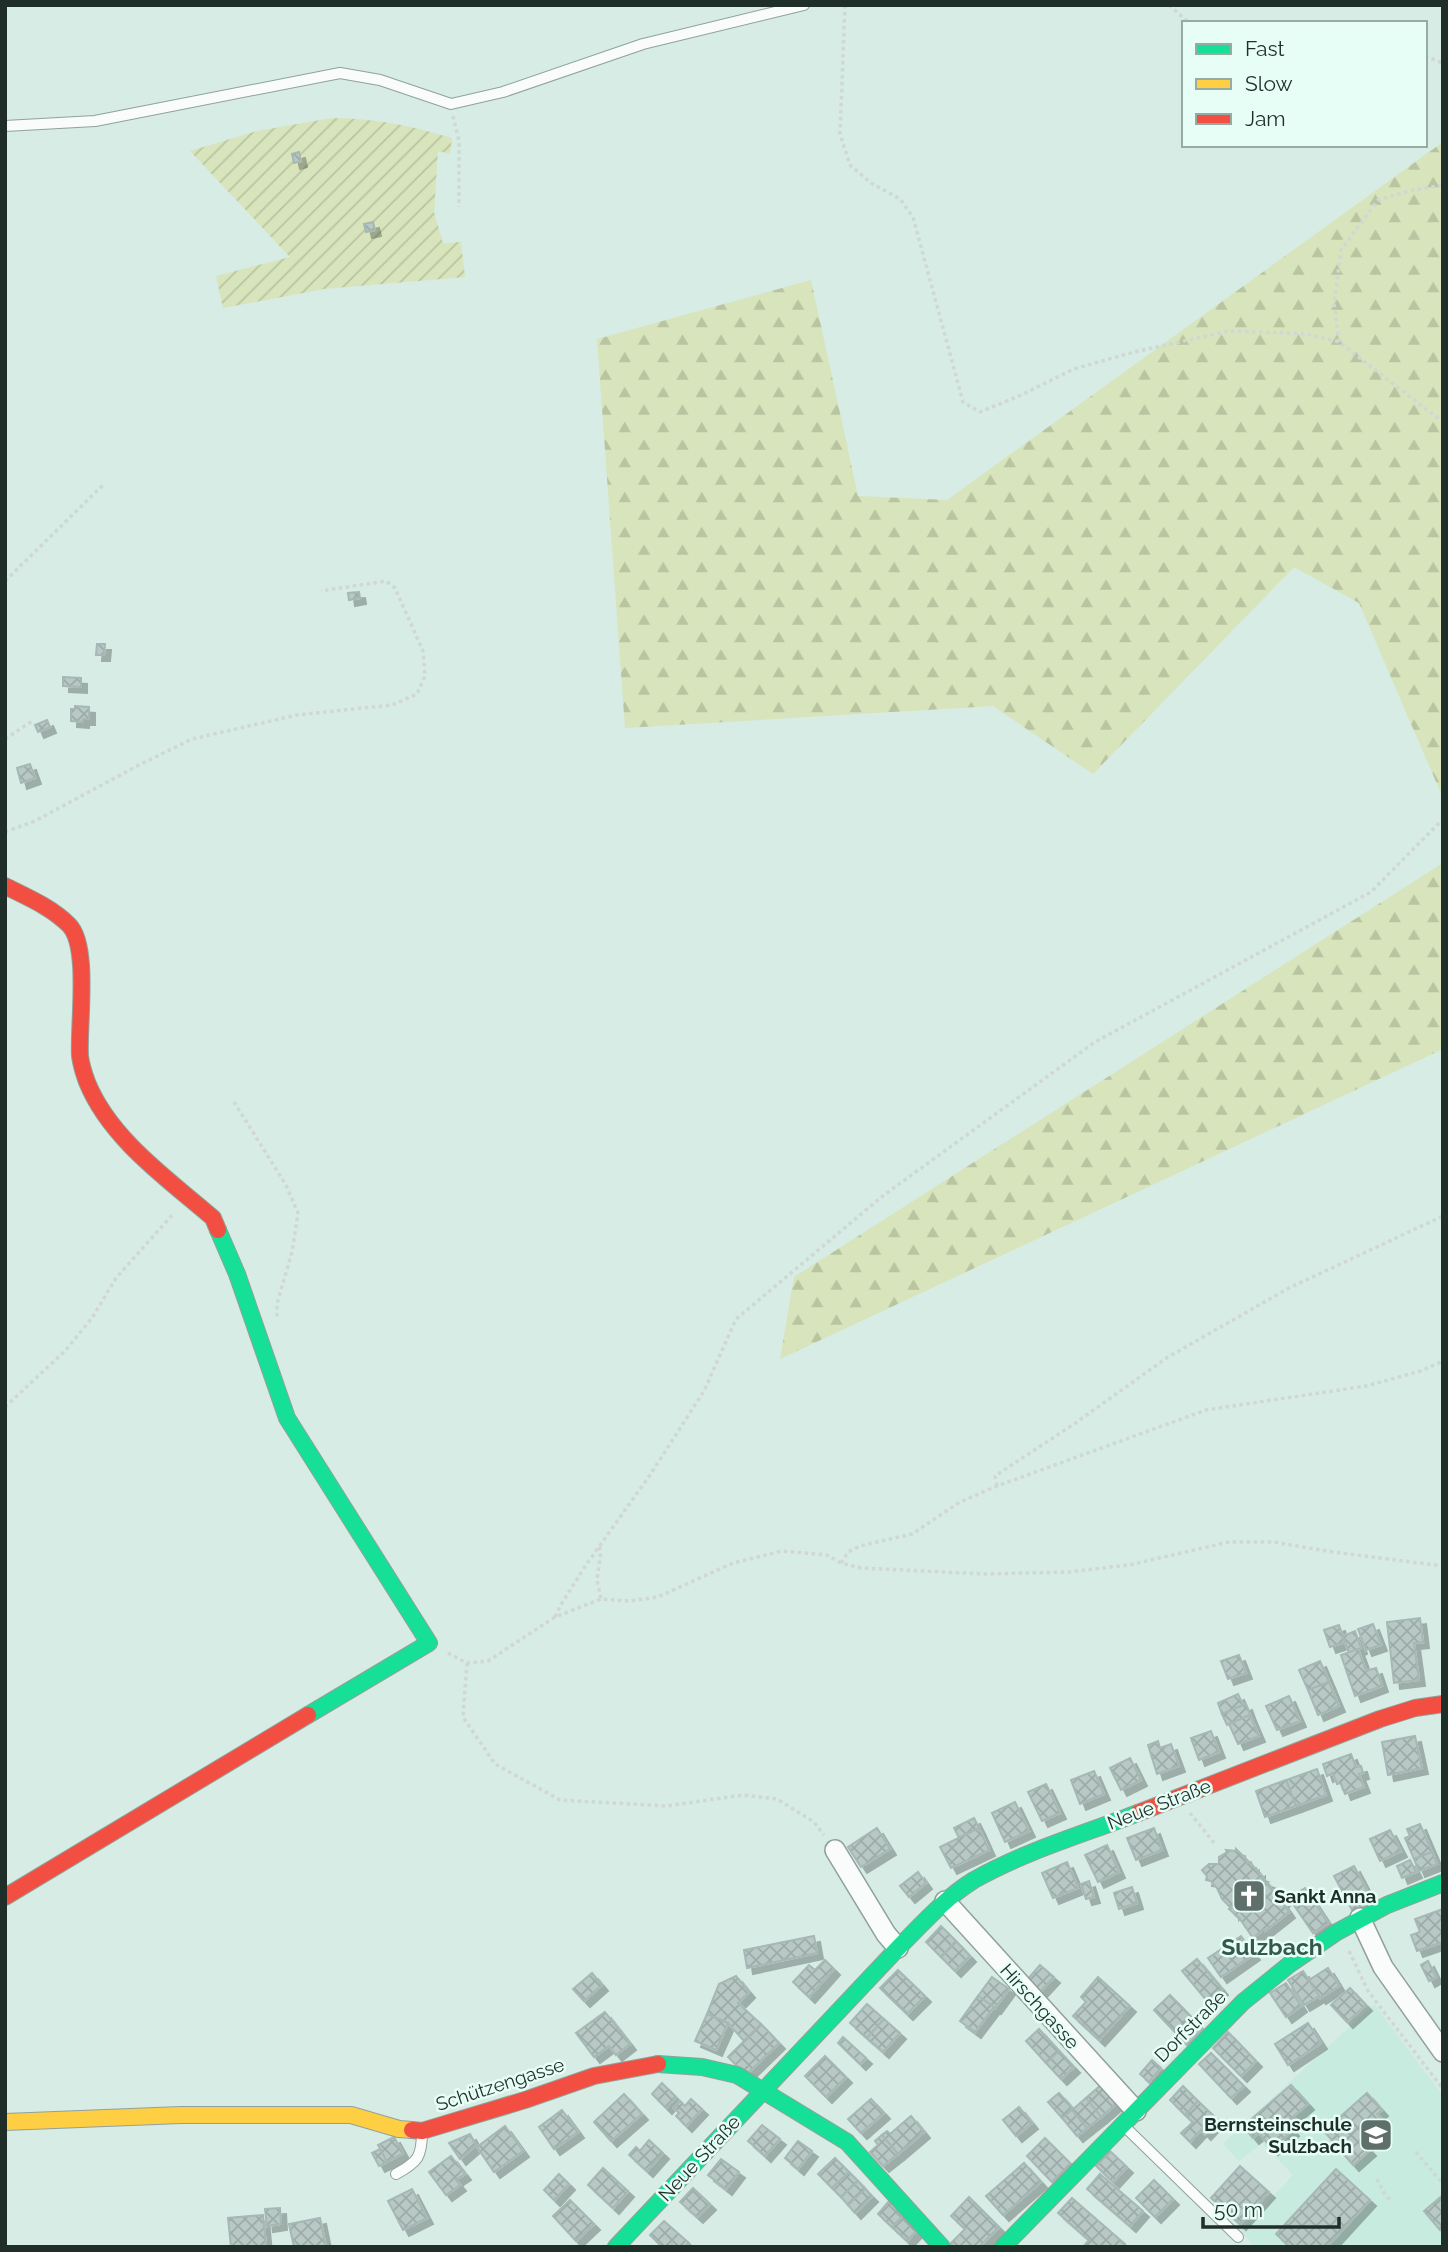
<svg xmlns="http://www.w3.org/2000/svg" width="1448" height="2252" font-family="Raleway,sans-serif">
  <defs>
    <pattern id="forest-firs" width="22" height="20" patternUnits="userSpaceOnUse" patternTransform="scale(1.75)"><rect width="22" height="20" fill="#d8e4bb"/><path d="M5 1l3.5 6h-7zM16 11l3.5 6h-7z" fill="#b9c4a1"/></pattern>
    <pattern id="garden-furrows" width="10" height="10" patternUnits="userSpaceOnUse" patternTransform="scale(1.75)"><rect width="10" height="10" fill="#d8e4bb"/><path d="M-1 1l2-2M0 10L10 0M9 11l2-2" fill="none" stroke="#b9c4a1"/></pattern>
    <pattern id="building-cross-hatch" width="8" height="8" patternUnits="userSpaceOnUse" patternTransform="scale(1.75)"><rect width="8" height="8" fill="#b7c8c5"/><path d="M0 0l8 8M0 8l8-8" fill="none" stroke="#9daca9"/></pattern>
    <filter id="shadow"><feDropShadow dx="6" dy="6" stdDeviation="0" flood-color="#0004"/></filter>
  </defs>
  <rect width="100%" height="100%" fill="#d6ece4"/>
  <!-- built -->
  <polygon fill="#c7ebde" points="1374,2004 1443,2096 1443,2247 1254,2247 1241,2230 1293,2175 1262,2143 1239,2161 1223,2144"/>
  <!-- forest -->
  <g fill="url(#forest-firs)">
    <polygon points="1443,142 1443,798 1359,603 1294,567 1093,774 993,706 625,728 597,339 811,280 858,496 947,500"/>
    <polygon points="1443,863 1443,1049 780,1359 794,1277"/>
  </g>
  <!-- garden -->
  <path fill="url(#garden-furrows)" d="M332,118c46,1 76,7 120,20l-2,16 -12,-3 -4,61 9,31 18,-1 4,35 -141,12 -101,19 -7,-32 74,-19 -100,-106 67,-20z"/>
  <!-- building -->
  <g fill="url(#building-cross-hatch)" stroke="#a6b8b5" stroke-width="2" filter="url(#shadow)">
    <polygon points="299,152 301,161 294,163 292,154"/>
    <polygon points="373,222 375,230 366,232 364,224"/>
    <polygon points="359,592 360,598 349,600 348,593"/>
    <polygon points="97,644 105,644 104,655 96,655"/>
    <polygon points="63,677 81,678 81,687 63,686"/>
    <polygon points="75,706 89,707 89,719 83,719 83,722 71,721 71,709 75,709"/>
    <polygon points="47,720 50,727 38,732 35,725"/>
    <polygon points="30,764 35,778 21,783 17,768"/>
    <polygon points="1420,1618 1423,1642 1414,1643 1419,1680 1394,1683 1387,1622"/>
    <polygon points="1373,1624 1381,1645 1366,1650 1358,1629"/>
    <polygon points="1339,1625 1345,1642 1330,1647 1324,1630"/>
    <polygon points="1355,1631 1361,1648 1349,1653 1343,1636"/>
    <polygon points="1358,1649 1366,1671 1376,1668 1382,1686 1355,1696 1341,1655"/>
    <polygon points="1239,1655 1246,1673 1228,1679 1221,1661"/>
    <polygon points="1320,1661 1329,1682 1308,1690 1299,1670"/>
    <polygon points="1329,1682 1339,1706 1318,1715 1308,1690"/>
    <polygon points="1238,1694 1243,1705 1222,1714 1218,1703"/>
    <polygon points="1289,1696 1300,1721 1277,1730 1266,1706"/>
    <polygon points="1246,1704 1250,1715 1227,1725 1222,1714"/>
    <polygon points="1250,1715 1259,1736 1238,1744 1229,1724"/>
    <polygon points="1211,1731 1219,1752 1199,1760 1191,1738"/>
    <polygon points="1415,1736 1422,1768 1388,1775 1382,1742"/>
    <polygon points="1158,1741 1160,1748 1171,1744 1179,1766 1157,1774 1148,1745"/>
    <polygon points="1351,1754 1356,1767 1361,1766 1363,1773 1359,1774 1364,1787 1345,1794 1341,1783 1337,1784 1333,1773 1327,1776 1323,1764"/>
    <polygon points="1130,1758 1141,1780 1121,1790 1110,1768"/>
    <polygon points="1317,1769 1326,1795 1296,1806 1286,1780"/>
    <polygon points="1094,1771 1104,1794 1080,1804 1071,1780"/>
    <polygon points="1286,1780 1296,1806 1265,1817 1256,1791"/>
    <polygon points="1046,1784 1060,1813 1042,1821 1028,1792"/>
    <polygon points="1015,1802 1029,1831 1005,1842 992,1813"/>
    <polygon points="974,1818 979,1828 959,1838 954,1828"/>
    <polygon points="1420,1824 1432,1852 1414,1859 1405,1838 1410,1836 1407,1829"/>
    <polygon points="877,1828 890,1849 861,1867 848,1847"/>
    <polygon points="979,1828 989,1850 951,1868 940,1847"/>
    <polygon points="1154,1828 1162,1850 1136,1860 1127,1838"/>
    <polygon points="1390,1830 1401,1851 1380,1861 1370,1839"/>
    <polygon points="1107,1845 1119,1872 1098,1882 1085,1855"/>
    <polygon points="1236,1849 1243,1856 1245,1856 1247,1864 1250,1862 1258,1872 1259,1871 1259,1874 1265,1881 1268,1882 1266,1883 1273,1891 1276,1892 1274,1893 1280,1901 1283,1901 1282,1902 1289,1912 1265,1931 1264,1929 1253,1938 1240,1919 1239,1920 1239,1918 1229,1909 1231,1908 1222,1899 1217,1888 1211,1881 1206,1880 1207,1876 1202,1870 1209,1864 1219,1864 1219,1857 1227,1852 1226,1850 1236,1851"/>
    <polygon points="1432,1852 1437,1864 1419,1871 1414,1859"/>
    <polygon points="1410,1860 1416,1872 1402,1878 1397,1866"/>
    <polygon points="1067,1862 1078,1888 1053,1898 1042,1873"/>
    <polygon points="1354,1866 1373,1902 1353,1912 1334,1876"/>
    <polygon points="918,1872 926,1883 909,1897 900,1886"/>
    <polygon points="1089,1881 1094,1897 1086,1899 1081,1884"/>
    <polygon points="1132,1887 1137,1903 1119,1909 1114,1893"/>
    <polygon points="1305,1888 1328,1923 1313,1933 1289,1898"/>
    <polygon points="1443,1909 1443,1942 1417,1951 1411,1935 1420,1932 1415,1919"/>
    <polygon points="941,1926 956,1941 941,1957 926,1942"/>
    <polygon points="814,1936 817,1953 747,1968 744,1950"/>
    <polygon points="1241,1936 1254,1954 1221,1977 1208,1958"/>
    <polygon points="956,1941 970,1956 955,1971 941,1957"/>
    <polygon points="1197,1959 1222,1989 1207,2001 1182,1971"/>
    <polygon points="825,1960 834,1969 809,1997 793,1982 809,1965 815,1970"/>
    <polygon points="1428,1961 1436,1977 1429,1981 1421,1965"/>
    <polygon points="1040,1965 1054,1977 1040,1992 1027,1980"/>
    <polygon points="1328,1968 1339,1986 1320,1998 1309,1980"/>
    <polygon points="898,1970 925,1996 907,2014 880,1988"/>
    <polygon points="1303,1971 1319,1996 1304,2005 1288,1980"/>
    <polygon points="592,1973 602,1985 584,2001 573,1989"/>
    <polygon points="736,1976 749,1992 738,2003 761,2024 744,2041 728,2023 707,2014 719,1984"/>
    <polygon points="992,1977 1009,1989 995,2008 978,1996"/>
    <polygon points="1098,1977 1130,2006 1099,2040 1073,2016 1086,2002 1081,1997"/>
    <polygon points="1286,1983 1301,2006 1286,2017 1270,1993"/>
    <polygon points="1350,1988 1366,2005 1347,2022 1331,2005"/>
    <polygon points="1170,1995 1203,2029 1187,2045 1154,2010"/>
    <polygon points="978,1996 994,2007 975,2032 960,2021"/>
    <polygon points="867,2004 884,2019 867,2038 850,2023"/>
    <polygon points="605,2012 630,2044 616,2055 609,2046 594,2057 576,2033"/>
    <polygon points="707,2014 728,2023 716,2050 695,2041"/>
    <polygon points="884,2019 900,2033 883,2052 867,2038"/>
    <polygon points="1308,2023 1321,2043 1288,2065 1275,2044"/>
    <polygon points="761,2024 779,2043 746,2075 728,2057"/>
    <polygon points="1039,2029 1059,2051 1046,2063 1026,2041"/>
    <polygon points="1228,2032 1256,2061 1241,2076 1213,2048"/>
    <polygon points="843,2037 866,2058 860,2064 838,2043"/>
    <polygon points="1059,2051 1074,2067 1061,2079 1046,2063"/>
    <polygon points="1211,2053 1244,2086 1231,2098 1199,2064"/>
    <polygon points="825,2056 846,2077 826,2097 805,2076"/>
    <polygon points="1152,2060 1161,2068 1149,2082 1140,2074"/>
    <polygon points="662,2083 676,2097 666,2108 652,2094"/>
    <polygon points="1101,2085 1116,2104 1101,2117 1086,2098"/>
    <polygon points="1291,2085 1308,2104 1287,2122 1293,2130 1272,2149 1259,2133 1253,2138 1243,2126"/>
    <polygon points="1183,2086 1198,2101 1185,2115 1170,2100"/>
    <polygon points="1059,2093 1073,2109 1062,2118 1048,2102"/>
    <polygon points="1367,2093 1382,2110 1377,2114 1383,2120 1374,2128 1379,2135 1366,2146 1370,2150 1353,2165 1324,2131"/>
    <polygon points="624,2094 642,2114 611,2141 594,2122"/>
    <polygon points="1086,2098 1101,2117 1087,2128 1072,2110"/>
    <polygon points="691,2099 702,2109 686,2126 676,2116 679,2113 674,2108 680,2101 685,2106"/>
    <polygon points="871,2099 884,2113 861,2133 848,2119"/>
    <polygon points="1198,2101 1218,2120 1205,2134 1201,2130 1190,2142 1181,2133 1193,2122 1185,2115"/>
    <polygon points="1019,2107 1032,2123 1016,2136 1003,2120"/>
    <polygon points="562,2110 578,2132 554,2149 539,2127"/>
    <polygon points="1072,2110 1087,2128 1077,2136 1062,2118"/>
    <polygon points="911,2116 924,2132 898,2154 882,2135 887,2131 890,2134"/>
    <polygon points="762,2125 780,2139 765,2156 748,2141"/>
    <polygon points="505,2126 523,2151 494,2172 477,2147"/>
    <polygon points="470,2134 476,2145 460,2159 449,2143"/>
    <polygon points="882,2135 898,2154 883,2166 870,2152 878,2145 875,2141"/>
    <polygon points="394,2137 403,2153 387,2162 378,2145"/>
    <polygon points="1045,2138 1071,2164 1052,2182 1027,2156"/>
    <polygon points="649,2140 663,2153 647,2171 629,2155 636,2147 640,2151"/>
    <polygon points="798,2141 812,2151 798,2169 785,2158"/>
    <polygon points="380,2149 387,2162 379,2166 372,2153"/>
    <polygon points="1110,2151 1127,2167 1113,2182 1096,2166"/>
    <polygon points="451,2156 465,2174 456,2180 460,2185 446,2195 429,2172"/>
    <polygon points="835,2158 849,2172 832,2188 818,2174"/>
    <polygon points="721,2159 739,2172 726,2189 708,2175"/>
    <polygon points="1024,2163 1041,2182 1003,2215 986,2196"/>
    <polygon points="1240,2166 1269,2192 1240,2224 1211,2198"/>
    <polygon points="603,2168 628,2191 613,2208 588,2185"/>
    <polygon points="1336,2169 1370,2200 1327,2247 1290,2247 1276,2234"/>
    <polygon points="849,2172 858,2181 841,2197 832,2188"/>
    <polygon points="559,2174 569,2184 554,2200 544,2190"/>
    <polygon points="1100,2174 1143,2211 1130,2226 1087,2189"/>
    <polygon points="1154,2180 1173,2199 1155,2217 1136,2198"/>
    <polygon points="858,2181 865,2189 848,2205 841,2197"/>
    <polygon points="693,2188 710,2204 697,2217 680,2202"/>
    <polygon points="412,2189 427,2218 403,2230 388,2201"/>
    <polygon points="865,2189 872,2196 855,2213 848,2205"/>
    <polygon points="1443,2195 1443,2227 1440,2230 1424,2211"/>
    <polygon points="969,2197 999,2227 979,2247 954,2247 951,2243 965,2229 951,2216"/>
    <polygon points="1072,2198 1125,2244 1122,2247 1083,2247 1089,2240 1058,2213"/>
    <polygon points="570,2200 594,2224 576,2241 553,2216"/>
    <polygon points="890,2200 905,2214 892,2227 878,2214"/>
    <polygon points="280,2208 281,2224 267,2226 265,2209"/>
    <polygon points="905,2214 920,2227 907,2241 892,2227"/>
    <polygon points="263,2215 266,2247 231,2247 228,2218"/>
    <polygon points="320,2218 326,2247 294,2247 289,2224"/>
    <polygon points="664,2221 689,2243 685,2247 674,2247 672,2245 670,2247 662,2247 650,2235"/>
  </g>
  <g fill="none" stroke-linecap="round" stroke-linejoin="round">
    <defs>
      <g id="lane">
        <polyline points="5,126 95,121 340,73 380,80 451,104 503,92 643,44 804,5"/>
        <polyline points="1123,2125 1238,2237"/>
        <path d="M396,2174c22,-12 26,-17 26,-43"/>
      </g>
      <g id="street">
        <polyline points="835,1850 886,1934 898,1948"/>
        <polyline points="945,1901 1136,2111"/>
        <polyline points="1360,1918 1383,1967 1443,2052"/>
      </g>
      <g id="fast">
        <polyline points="218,1230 237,1274 287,1418 429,1643 308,1715"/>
        <polyline points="658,2064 702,2067 737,2075 847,2142 942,2247"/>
        <path d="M616,2247l282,-299c24,-24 47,-50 76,-68 51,-29 110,-46 164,-67"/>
        <polyline points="1003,2247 1243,2002 1290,1964 1337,1932 1387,1905 1443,1883"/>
      </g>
      <polyline id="slow" points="5,2122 181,2115 351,2115 399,2129 412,2130"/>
      <g id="jam">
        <path d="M5,886c22,11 46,21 64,39 21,21 9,101 11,131 1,8 4,18 7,26 23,57 81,97 126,136l5,12"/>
        <polyline points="1138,1813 1380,1719 1415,1708 1443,1704"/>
        <polyline points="5,1897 308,1715"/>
        <polyline points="412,2130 422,2131 525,2100 594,2076 658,2064"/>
      </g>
    </defs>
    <!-- lane casing -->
    <use href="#lane" stroke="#90a19b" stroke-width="12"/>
    <!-- street casing -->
    <use href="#street" stroke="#90a19b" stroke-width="22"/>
    <!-- fast casing -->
    <use href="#fast" stroke="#90a19b" stroke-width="18"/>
    <!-- slow casing -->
    <use href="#slow" stroke="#90a19b" stroke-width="18"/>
    <!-- jam casing -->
    <use href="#jam" stroke="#90a19b" stroke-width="18"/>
    <!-- path -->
    <g stroke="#d0d7d5" stroke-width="3.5" stroke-dasharray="3.5 3.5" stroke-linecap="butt">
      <polyline points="845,5 840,134 850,165 871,183 900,199 913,217 963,402 980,412 1019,396 1074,369 1134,352 1229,331 1307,334 1339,342 1436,417 1443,418"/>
      <polyline points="1169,5 1186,20 1194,23"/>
      <polyline points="1425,56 1443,63"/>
      <polyline points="453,116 459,141 459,207"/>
      <polyline points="1339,342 1334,304 1341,250 1378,200 1409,191 1443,185"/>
      <polyline points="5,581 104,484"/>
      <polyline points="5,739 34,720"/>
      <polyline points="5,832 35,821 137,766 192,739 297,715 392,705 417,694 425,676 423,651 395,588 386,581 321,591"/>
      <polyline points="234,1102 286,1185 298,1213 292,1252 277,1304 277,1318"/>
      <polyline points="5,1407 65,1351 92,1318 116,1278 174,1213"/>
      <polyline points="997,1486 995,1476 1074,1424 1168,1357 1289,1288 1443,1216"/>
      <polyline points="599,1547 601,1551 597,1580 601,1599"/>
      <polyline points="841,1563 848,1552 860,1546 912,1534 960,1502 997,1486 1206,1410 1366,1386 1421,1371 1443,1361"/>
      <polyline points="555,1617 560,1606 586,1565 650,1475 704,1391 736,1319 884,1195 1095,1042 1371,892 1443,819"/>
      <polyline points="448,1653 467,1663 488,1661 555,1617 601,1599 630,1601 658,1597 733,1563 782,1551 827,1555 841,1563 861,1568 986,1574 1068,1572 1129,1565 1229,1542 1273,1542 1333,1552 1443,1566"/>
      <polyline points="467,1663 463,1717 495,1764 560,1800 667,1806 743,1795 777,1799 814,1822 824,1835"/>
      <polyline points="1190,1813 1215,1844"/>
      <polyline points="1349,1951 1368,1991 1443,2089"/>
      <polyline points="1416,2152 1443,2184"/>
      <polyline points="1377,2179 1385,2195 1390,2200"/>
    </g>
    <!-- lane -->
    <use href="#lane" stroke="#f9fcfb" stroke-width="10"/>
    <!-- street -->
    <use href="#street" stroke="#f9fcfb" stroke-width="19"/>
    <!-- fast -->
    <use href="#fast" stroke="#16e098" stroke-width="16"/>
    <!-- slow -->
    <use href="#slow" stroke="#ffcf43" stroke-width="16"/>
    <!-- jam -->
    <use href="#jam" stroke="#f24e42" stroke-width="16"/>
  </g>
  <!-- icons -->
  <defs>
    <symbol id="church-square" viewBox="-11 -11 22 22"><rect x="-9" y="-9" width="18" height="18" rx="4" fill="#5f706a" stroke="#e6fef5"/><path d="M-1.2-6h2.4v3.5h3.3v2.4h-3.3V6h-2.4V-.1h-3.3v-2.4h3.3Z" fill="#fff"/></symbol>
    <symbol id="school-square" viewBox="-11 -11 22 22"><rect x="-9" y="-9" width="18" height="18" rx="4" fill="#5f706a" stroke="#e6fef5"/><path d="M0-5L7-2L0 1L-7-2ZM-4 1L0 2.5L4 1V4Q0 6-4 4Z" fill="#fff"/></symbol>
  </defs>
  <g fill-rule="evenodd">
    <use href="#church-square" x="1230" y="1877" width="38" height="38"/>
    <use href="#school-square" x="1357" y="2116" width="38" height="38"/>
  </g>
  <g text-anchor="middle" stroke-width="5" stroke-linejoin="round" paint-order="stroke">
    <!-- street labels -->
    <g font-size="19" fill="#1f2e29" stroke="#e6fef5">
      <text transform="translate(1159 1804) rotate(-21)" y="7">Neue Straße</text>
      <text transform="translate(1040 2006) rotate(48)" y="7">Hirschgasse</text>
      <text transform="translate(1190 2026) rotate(-45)" y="7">Dorfstraße</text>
      <text transform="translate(500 2084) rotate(-18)" y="7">Schützengasse</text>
      <text transform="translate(699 2158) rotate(-47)" y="7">Neue Straße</text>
    </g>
    <!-- poi labels -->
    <g font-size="19" font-weight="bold" fill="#1f2e29" stroke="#e6fef5" text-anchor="start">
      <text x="1274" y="1903">Sankt Anna</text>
      <text x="1352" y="2131" text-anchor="end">Bernsteinschule<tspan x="1352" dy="22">Sulzbach</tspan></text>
    </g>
    <!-- quarter labels -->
    <g font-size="23" font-weight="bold" fill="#35584c" stroke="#e6fef5">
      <text x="1272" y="1955">Sulzbach</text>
    </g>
  </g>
  <!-- border -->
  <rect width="1448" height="2252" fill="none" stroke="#1f2e29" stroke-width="14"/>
  <!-- legend -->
  <rect x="1182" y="21" width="245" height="126" fill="#e6fef5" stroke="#96aba3" stroke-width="2"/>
  <rect x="1196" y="44" width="35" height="10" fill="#16e098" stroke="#96aba3" stroke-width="2"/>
  <text x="1245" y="56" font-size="21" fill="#1f2e29">Fast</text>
  <rect x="1196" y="79" width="35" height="10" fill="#ffcf43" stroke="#96aba3" stroke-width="2"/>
  <text x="1245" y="91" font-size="21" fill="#1f2e29">Slow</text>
  <rect x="1196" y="114" width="35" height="10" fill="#f24e42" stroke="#96aba3" stroke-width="2"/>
  <text x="1245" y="126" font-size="21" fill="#1f2e29">Jam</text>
  <!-- scale -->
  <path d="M1203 2217v10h136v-10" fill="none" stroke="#1f2e29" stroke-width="3.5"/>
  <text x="1214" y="2217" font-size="21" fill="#1f2e29" stroke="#e6fef5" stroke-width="5" paint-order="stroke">50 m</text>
</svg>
